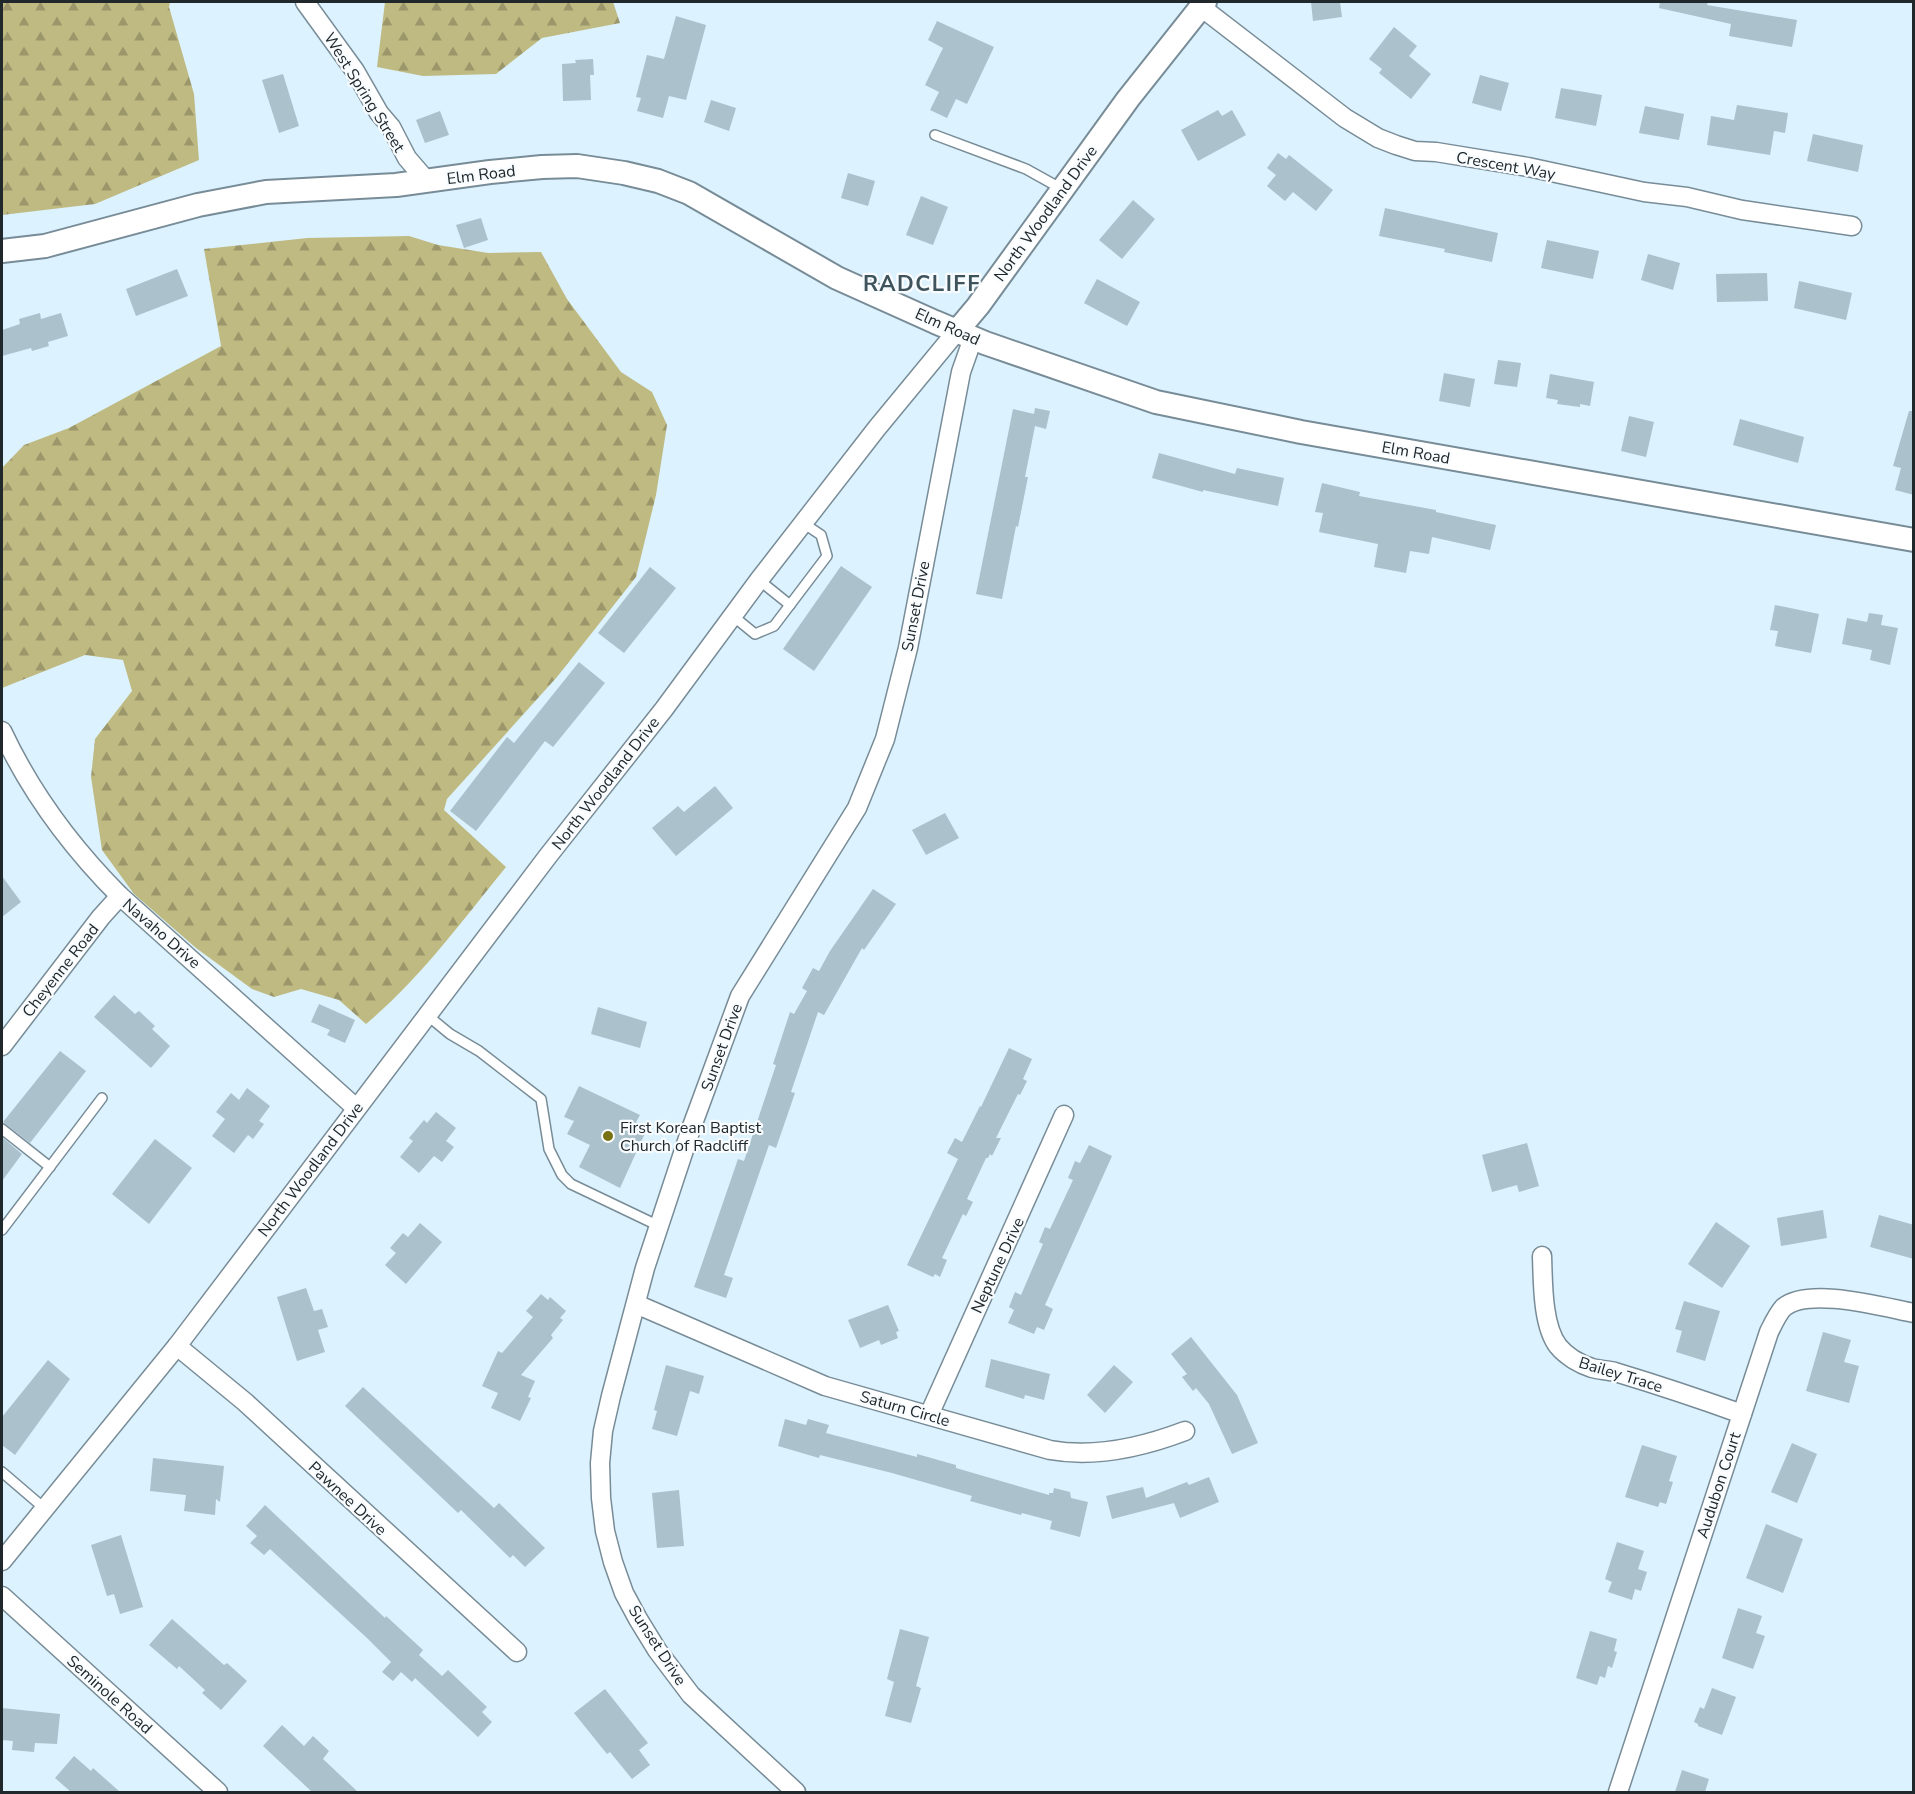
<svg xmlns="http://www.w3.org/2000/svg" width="1915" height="1794" font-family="'Nunito Sans',sans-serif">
  <defs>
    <pattern id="forest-firs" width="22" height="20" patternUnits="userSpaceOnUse" patternTransform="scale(1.5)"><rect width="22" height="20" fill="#bfba82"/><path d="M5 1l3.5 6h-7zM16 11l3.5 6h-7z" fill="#9b976b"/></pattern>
  </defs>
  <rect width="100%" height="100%" fill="#dcf2fe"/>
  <!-- forest -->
  <g fill="url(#forest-firs)">
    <polygon points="2,2 170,2 169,7 194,94 199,160 95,204 2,215"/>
    <polygon points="385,2 613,2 620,23 542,38 496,74 423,76 377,67"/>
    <path d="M409,236l29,9 50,8 53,-1 26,47 54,73 31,20 15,33 -11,70 -20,82 -79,100 -110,122 -3,11 62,57c-44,54 -86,112 -140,157l-27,-24 -38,-11 -27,8 -22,-8 -56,-41 -62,-54 -32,-44 -11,-73 4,-38 37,-48 -9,-31 -38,-5 -83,33v-220l22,-23 45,-17 152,-82 -17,-97 103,-11z"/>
  </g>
  <!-- building -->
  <g fill="#abc1cc">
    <polygon points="1311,2 1340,2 1342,17 1313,21"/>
    <polygon points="1660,2 1708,2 1707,5 1797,20 1792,47 1729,36 1731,24 1659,8"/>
    <polygon points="676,16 706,25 686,100 669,96 663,118 637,111 641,98 636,97 647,55 664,59"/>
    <polygon points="937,21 994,47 967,104 956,99 947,118 930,110 939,92 925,85 943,48 928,40"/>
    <polygon points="1394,27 1417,46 1409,56 1431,74 1411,99 1379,73 1382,69 1369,59"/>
    <polygon points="593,59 594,75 590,75 591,100 563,101 562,64 576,63 575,60"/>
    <polygon points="283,74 299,126 279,133 262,80"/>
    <polygon points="1480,75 1509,83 1501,111 1472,103"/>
    <polygon points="1561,88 1602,95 1596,126 1555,118"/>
    <polygon points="711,100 736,108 729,131 704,122"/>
    <polygon points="1737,105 1788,113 1785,133 1774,131 1770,155 1707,145 1711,116 1734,120"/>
    <polygon points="1645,106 1684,114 1679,140 1639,133"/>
    <polygon points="1218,110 1222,116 1232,110 1246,135 1198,161 1181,130"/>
    <polygon points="440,111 449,135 425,143 416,120"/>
    <polygon points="1813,134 1863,145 1858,172 1807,161"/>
    <polygon points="1278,153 1286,159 1289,155 1333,190 1316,211 1293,192 1285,201 1267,186 1276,175 1267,168"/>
    <polygon points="848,173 875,181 868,206 841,198"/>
    <polygon points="921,196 948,207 933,245 906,235"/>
    <polygon points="1133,200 1155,219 1122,259 1099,240"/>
    <polygon points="1385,208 1498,233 1492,262 1444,252 1445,249 1379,236"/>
    <polygon points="481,218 488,240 464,248 456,225"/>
    <polygon points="1547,240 1599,251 1593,279 1541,268"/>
    <polygon points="1648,254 1680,263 1673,290 1641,280"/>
    <polygon points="177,269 188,296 136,316 126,289"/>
    <polygon points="1767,273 1768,301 1717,302 1716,274"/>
    <polygon points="1097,279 1140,302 1127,326 1084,303"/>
    <polygon points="1799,281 1852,293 1846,320 1794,308"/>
    <polygon points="40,313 41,319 61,313 68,336 48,342 49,346 32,351 31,348 2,356 2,330 20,324 19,319"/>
    <polygon points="1498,360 1521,363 1517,387 1494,384"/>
    <polygon points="1444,373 1475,379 1470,407 1439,401"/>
    <polygon points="1550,374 1594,382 1590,406 1580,404 1580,407 1557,404 1558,400 1546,398"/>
    <polygon points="1035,408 1050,411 1046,429 1035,426 1025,477 1028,477 1018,527 1016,526 1002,599 976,594 1013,409 1034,414"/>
    <polygon points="1909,411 1914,411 1914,495 1895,490 1901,468 1893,466"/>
    <polygon points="1629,416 1654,422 1646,457 1621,451"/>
    <polygon points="1740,419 1804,437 1798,463 1733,445"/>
    <polygon points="1159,453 1235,474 1237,468 1284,478 1278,506 1203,490 1203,492 1152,478"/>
    <polygon points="1322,483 1360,492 1359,496 1436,510 1436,512 1496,525 1490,550 1432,537 1429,554 1410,551 1406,573 1374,567 1378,544 1319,532 1323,513 1315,512"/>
    <polygon points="841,566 872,587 814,671 783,649"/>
    <polygon points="650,567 676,588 624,653 598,633"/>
    <polygon points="1775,605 1819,614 1811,653 1775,646 1778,631 1770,630"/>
    <polygon points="1869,613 1883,615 1881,625 1898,628 1890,665 1870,660 1872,650 1842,644 1847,618 1867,622"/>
    <polygon points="579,662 605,683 553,747 545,741 476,831 450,811 507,737 514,743"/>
    <polygon points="715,786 733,808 676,856 652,828 678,806 684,812"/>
    <polygon points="945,813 959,838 926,855 912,830"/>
    <polygon points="2,876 21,902 2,917"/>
    <polygon points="873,889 896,904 864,950 862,948 824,1015 818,1012 791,1092 795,1093 776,1148 769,1145 724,1275 733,1278 726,1298 694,1287 738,1159 744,1161 776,1065 773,1064 790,1012 794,1014 807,991 802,988 813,968 819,971 830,951"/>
    <polygon points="114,995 135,1014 139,1011 155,1026 152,1029 170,1046 151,1068 94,1017"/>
    <polygon points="319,1004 355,1020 345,1043 327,1035 330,1030 311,1022"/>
    <polygon points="598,1007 647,1022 640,1048 591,1034"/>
    <polygon points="1009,1048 1032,1059 1023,1079 1027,1081 1020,1095 1018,1094 996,1138 1001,1138 992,1156 990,1154 988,1158 986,1158 967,1199 973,1202 966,1216 963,1214 961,1218 942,1258 947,1260 940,1277 935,1274 933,1277 907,1265 958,1159 947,1153 955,1138 962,1142 980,1106 981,1107"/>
    <polygon points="60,1051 86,1071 30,1143 3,1122"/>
    <polygon points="579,1086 640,1115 636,1122 641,1124 639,1128 646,1131 620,1188 579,1167 590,1145 567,1134 574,1121 564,1117"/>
    <polygon points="247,1088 270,1106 259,1121 264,1124 253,1139 248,1135 234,1153 212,1136 225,1119 216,1112 231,1093 239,1100"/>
    <polygon points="436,1112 456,1128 446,1141 454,1147 442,1162 434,1156 419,1173 400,1157 413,1141 409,1138 424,1120 427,1123"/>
    <polygon points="2,1137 22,1154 2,1181"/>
    <polygon points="155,1139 192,1168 149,1224 112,1194"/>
    <polygon points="1527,1143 1539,1186 1519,1192 1517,1185 1492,1192 1482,1155"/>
    <polygon points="1089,1145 1112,1156 1045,1305 1053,1309 1044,1330 1037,1327 1034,1334 1008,1323 1014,1310 1009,1307 1015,1292 1021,1295 1043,1244 1039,1242 1045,1227 1050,1229 1073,1180 1068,1178 1075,1161 1080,1163"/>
    <polygon points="1823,1210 1827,1238 1781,1246 1777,1218"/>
    <polygon points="1879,1215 1914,1225 1914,1259 1870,1247"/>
    <polygon points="1716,1222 1750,1246 1722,1288 1688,1264"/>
    <polygon points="420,1223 442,1242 406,1284 385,1265 396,1253 390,1248 403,1233 408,1237"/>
    <polygon points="306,1288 314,1311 322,1309 328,1327 318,1330 325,1352 297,1361 277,1297"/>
    <polygon points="541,1294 548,1300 550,1297 566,1311 560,1318 563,1320 551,1335 553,1338 521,1375 535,1381 528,1397 531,1398 520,1421 491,1408 498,1393 482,1386 498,1351 502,1353 533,1317 526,1311"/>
    <polygon points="1684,1301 1720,1311 1705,1361 1676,1352 1682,1331 1675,1329"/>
    <polygon points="888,1305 899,1331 896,1332 898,1338 881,1345 879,1340 860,1348 848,1320"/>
    <polygon points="1823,1332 1851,1340 1844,1362 1859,1366 1849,1403 1806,1391"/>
    <polygon points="1191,1337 1237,1395 1258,1443 1232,1454 1209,1404 1196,1388 1193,1391 1182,1377 1187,1374 1171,1354"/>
    <polygon points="991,1359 1050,1374 1044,1400 1025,1395 1024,1399 985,1387"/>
    <polygon points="48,1360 70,1379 15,1455 2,1445 2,1417"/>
    <polygon points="666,1365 704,1376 699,1394 690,1391 677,1436 652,1429 657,1411 654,1410"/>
    <polygon points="1114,1365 1133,1382 1105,1413 1087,1395"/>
    <polygon points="363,1387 494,1508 499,1503 545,1548 525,1567 513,1555 510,1558 461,1510 458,1513 345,1406"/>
    <polygon points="785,1419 806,1425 808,1419 829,1425 826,1433 917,1457 917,1454 956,1465 956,1468 1049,1495 1049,1493 1053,1493 1054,1488 1070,1492 1071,1498 1088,1502 1080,1537 1050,1529 1052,1521 1022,1513 1021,1515 970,1501 972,1496 892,1473 820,1455 819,1458 778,1446"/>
    <polygon points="1792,1443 1817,1454 1797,1503 1771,1492"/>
    <polygon points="1642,1445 1677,1456 1669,1481 1673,1482 1666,1504 1660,1502 1658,1507 1625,1497"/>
    <polygon points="153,1458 224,1466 220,1502 216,1499 215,1515 184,1511 186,1495 150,1491"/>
    <polygon points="1209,1477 1219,1502 1180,1518 1174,1503 1112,1519 1106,1496 1143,1487 1146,1498 1187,1482 1189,1485"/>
    <polygon points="679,1490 684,1546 657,1548 652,1493"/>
    <polygon points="265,1505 385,1618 386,1616 423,1650 419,1655 442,1676 448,1670 487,1707 482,1712 492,1722 478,1737 415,1678 412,1682 401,1672 393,1681 382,1672 391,1662 367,1638 270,1549 264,1555 250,1543 257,1536 246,1526"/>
    <polygon points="1766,1524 1803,1539 1783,1593 1746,1578"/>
    <polygon points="121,1535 143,1607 120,1614 114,1594 107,1596 91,1545"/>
    <polygon points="1617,1542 1644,1551 1638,1569 1647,1572 1641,1591 1635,1589 1632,1600 1608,1592 1612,1582 1605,1579"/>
    <polygon points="1738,1608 1762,1616 1756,1633 1765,1636 1753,1669 1722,1658"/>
    <polygon points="172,1619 224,1665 227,1663 247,1681 221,1710 202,1693 205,1690 179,1666 177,1669 149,1645"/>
    <polygon points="900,1629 929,1637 916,1686 921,1688 911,1723 885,1716 894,1682 887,1679"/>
    <polygon points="1590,1631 1617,1639 1614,1651 1617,1652 1612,1668 1608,1666 1605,1678 1600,1676 1597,1685 1576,1678"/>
    <polygon points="1712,1688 1736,1697 1722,1735 1698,1726 1698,1724 1694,1722 1700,1707 1704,1709"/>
    <polygon points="605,1689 648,1743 639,1750 650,1765 632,1779 610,1752 607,1754 574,1713"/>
    <polygon points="2,1708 60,1714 57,1744 35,1743 34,1752 12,1750 13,1741 2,1740"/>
    <polygon points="282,1725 304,1746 313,1736 329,1751 323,1759 358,1792 312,1792 263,1746"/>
    <polygon points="74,1756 91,1771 93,1768 120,1792 71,1792 55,1778"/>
    <polygon points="1682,1770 1709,1779 1705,1792 1675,1792"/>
  </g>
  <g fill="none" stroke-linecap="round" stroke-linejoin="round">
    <defs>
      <g id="service">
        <polyline points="935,135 1026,169 1062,189"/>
        <polyline points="759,580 790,605"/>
        <polyline points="733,616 755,634 774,626 827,556 821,535 803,523"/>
        <polyline points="427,1015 450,1034 479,1051 541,1099 549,1149 562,1175 571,1184 659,1226"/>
        <polyline points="2,1129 50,1167"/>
        <polyline points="2,1230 102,1098"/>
        <polyline points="2,1472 44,1508"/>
      </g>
      <g id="minor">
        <polyline points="305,2 355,71 379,113 391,127 407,158 426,180"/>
        <polyline points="1201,7 1345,118 1378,138 1396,145 1415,151 1436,152 1528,167 1644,192 1687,197 1742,210 1852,226"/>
        <path d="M2,731c29,62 69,116 118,165l236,212"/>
        <polyline points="2,1046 101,917 120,896"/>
        <path d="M1542,1256c1,25 0,69 16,90 8,10 22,18 34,22 7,2 15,2 23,4 43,13 85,27 127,42"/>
        <path d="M636,1304l189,82 225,64c44,8 93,-3 135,-19"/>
        <polyline points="177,1346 245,1402 517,1652"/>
        <polyline points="929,1415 1064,1115"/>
        <polyline points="2,1561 177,1346 548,856 664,709 759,580 877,428 957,331"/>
        <polyline points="2,1596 218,1792"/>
        <polyline points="796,1792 691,1695 657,1650 638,1619 624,1593 613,1562 605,1531 601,1498 600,1463 603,1431 611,1396 645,1268 691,1129 740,996 857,808 885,739 908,648 961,372 973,338"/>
        <path d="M1618,1792l151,-460c4,-8 8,-17 14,-24 24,-22 100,-1 131,5"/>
      </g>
      <g id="tertiary">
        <polyline points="2,251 45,246 198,205 266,192 396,185 490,172 542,167 577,166 624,173 658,181 689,193 837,278 935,322 985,343 1156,402 1301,432 1914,540"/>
        <polyline points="957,331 978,306 1128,99 1205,2"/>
      </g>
    </defs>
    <!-- service casing -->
    <use href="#service" stroke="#788c97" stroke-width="12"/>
    <!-- minor casing -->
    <use href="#minor" stroke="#788c97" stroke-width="21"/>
    <!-- tertiary casing -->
    <use href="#tertiary" stroke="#788c97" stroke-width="26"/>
    <!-- service -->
    <use href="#service" stroke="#fff" stroke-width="9"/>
    <!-- minor -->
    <use href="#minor" stroke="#fff" stroke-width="18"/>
    <!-- tertiary -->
    <use href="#tertiary" stroke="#fff" stroke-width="22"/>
  </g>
  <!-- markers -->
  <circle fill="#797213" stroke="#f8fcfe" stroke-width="2" cx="608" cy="1136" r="6"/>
  <g text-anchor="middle" stroke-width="4.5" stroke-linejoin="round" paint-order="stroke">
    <!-- street labels -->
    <g font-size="16" fill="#20282c" stroke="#f8fcfe">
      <text transform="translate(365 92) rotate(58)" y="6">West Spring Street</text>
      <text transform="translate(1506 165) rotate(10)" y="6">Crescent Way</text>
      <text transform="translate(481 174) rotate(-7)" y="6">Elm Road</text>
      <text transform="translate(1045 213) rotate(-54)" y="6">North Woodland Drive</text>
      <text transform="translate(948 326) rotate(24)" y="6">Elm Road</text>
      <text transform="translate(1416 452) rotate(10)" y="6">Elm Road</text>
      <text transform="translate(915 606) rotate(-79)" y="6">Sunset Drive</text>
      <text transform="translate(605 783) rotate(-52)" y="6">North Woodland Drive</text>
      <text transform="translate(162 933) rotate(41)" y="6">Navaho Drive</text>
      <text transform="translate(60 970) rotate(-52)" y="6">Cheyenne Road</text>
      <text transform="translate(721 1047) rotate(-70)" y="6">Sunset Drive</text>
      <text transform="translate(310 1169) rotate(-53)" y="6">North Woodland Drive</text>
      <text transform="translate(997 1265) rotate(-65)" y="6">Neptune Drive</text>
      <text transform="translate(1621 1374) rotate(17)" y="6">Bailey Trace</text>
      <text transform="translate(905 1408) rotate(16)" y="6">Saturn Circle</text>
      <text transform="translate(1718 1485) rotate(-72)" y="6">Audubon Court</text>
      <text transform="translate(348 1498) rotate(43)" y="6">Pawnee Drive</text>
      <text transform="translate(658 1645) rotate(57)" y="6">Sunset Drive</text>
      <text transform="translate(110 1694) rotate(42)" y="6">Seminole Road</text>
    </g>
    <!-- poi labels -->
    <g font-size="16" fill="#20282c" stroke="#f8fcfe" text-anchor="start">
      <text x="620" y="1133">First Korean Baptist<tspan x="620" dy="18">Church of Radcliff</tspan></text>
    </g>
    <!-- district labels -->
    <g font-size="22" font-weight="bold" letter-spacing="1.5" fill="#3f535c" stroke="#f8fcfe">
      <text x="922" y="291">RADCLIFF</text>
    </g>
  </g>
  <!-- border -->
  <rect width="1915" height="1794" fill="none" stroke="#20282c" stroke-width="6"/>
</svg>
